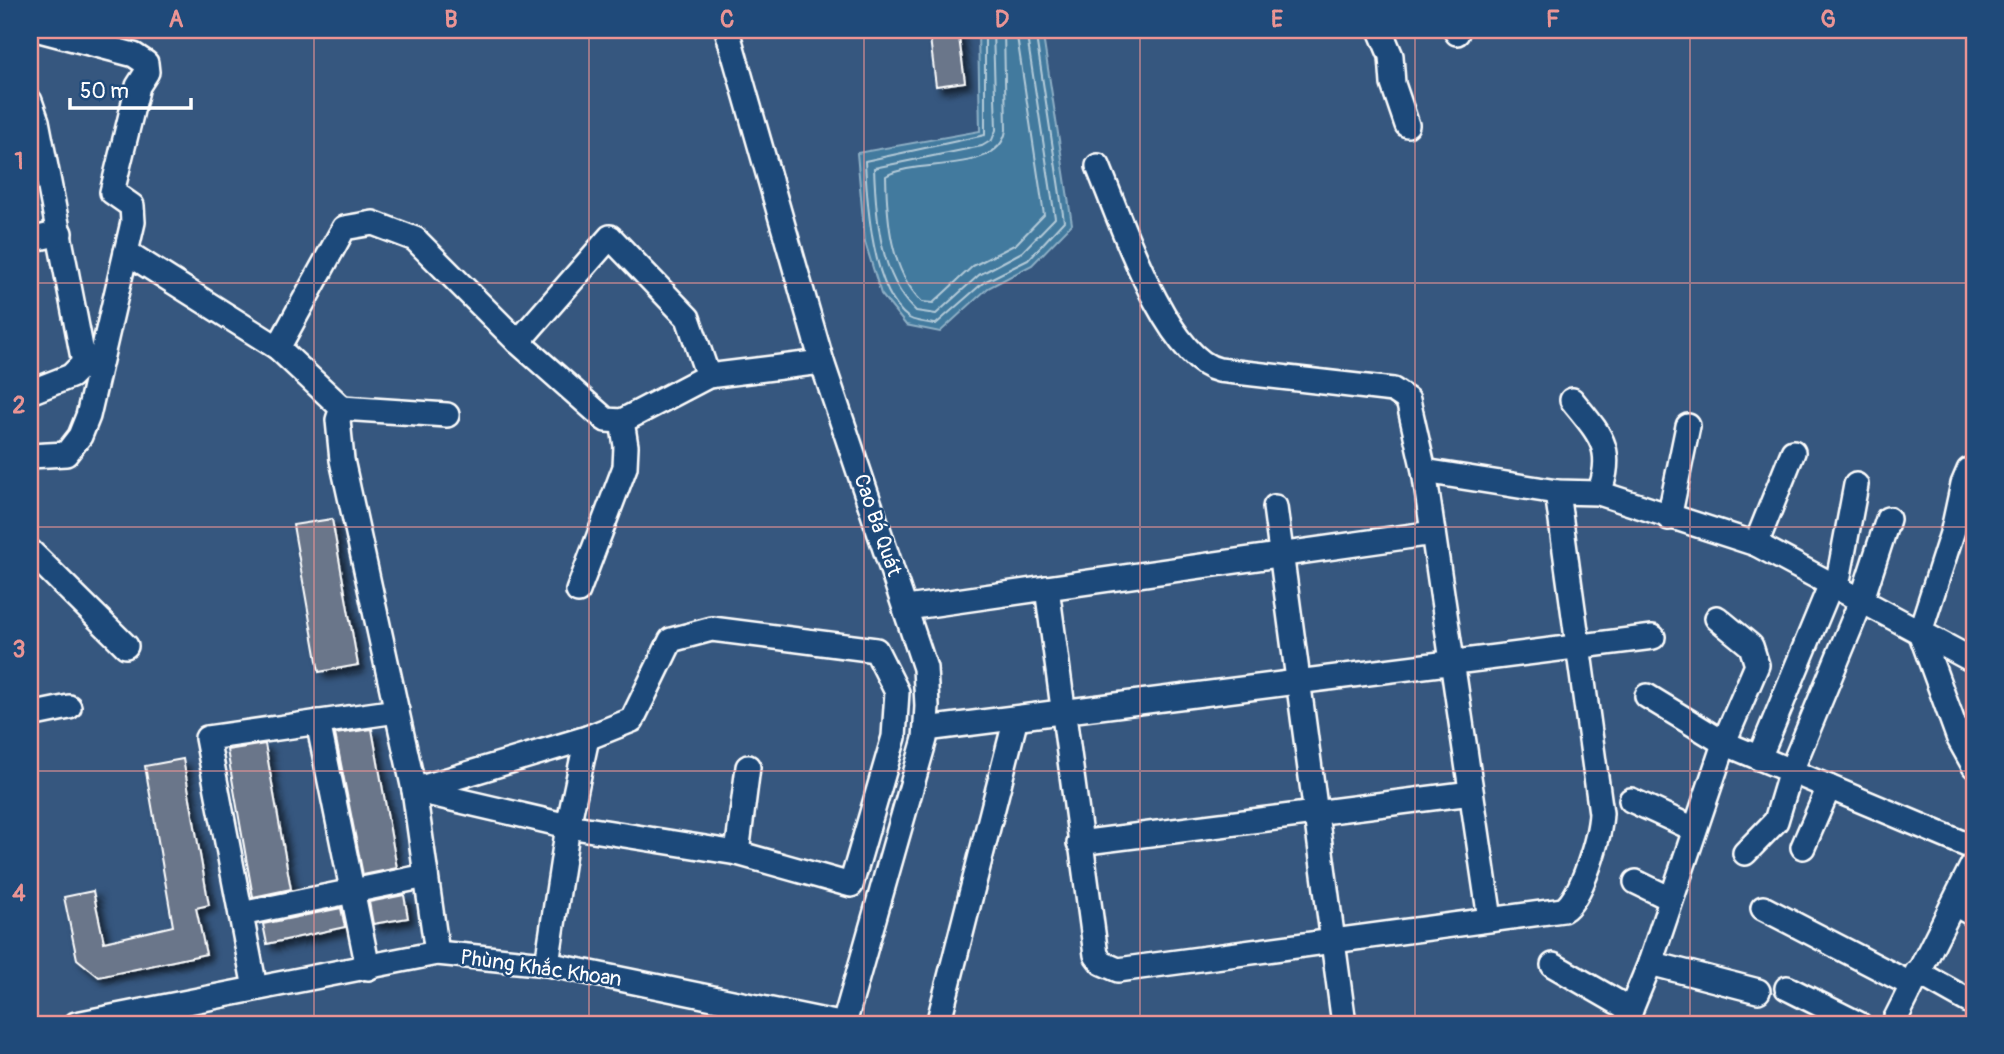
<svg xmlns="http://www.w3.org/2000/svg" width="2004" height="1054" font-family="Pangolin,sans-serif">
  <defs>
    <filter id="shadow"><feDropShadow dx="6" dy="6" stdDeviation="3.5" flood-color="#0009"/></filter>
  </defs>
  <rect width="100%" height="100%" fill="#36577f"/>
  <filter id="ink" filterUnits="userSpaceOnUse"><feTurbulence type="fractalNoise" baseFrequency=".0143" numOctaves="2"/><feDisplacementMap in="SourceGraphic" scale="14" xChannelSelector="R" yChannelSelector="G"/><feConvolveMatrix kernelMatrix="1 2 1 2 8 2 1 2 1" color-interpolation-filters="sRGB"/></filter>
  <g filter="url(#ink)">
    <!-- water -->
    <polygon fill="#427a9e" stroke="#8eafc5" stroke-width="2" points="978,30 1042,30 1072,224 1032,265 988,288 940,332 906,325 881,294 865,242 857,153 980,131"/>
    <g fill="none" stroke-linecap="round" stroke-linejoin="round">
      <!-- shore -->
      <g stroke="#b3cad8" stroke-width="2">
        <path d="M985,30v105l-120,26c2,42 7,131 44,157 7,4 19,5 27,6l48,-42 44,-22 36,-39 -29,-191"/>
        <path d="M993,30l3,100 -4,10 -10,6 -108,22c2,49 5,107 42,143l20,3 43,-39 43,-23 33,-34 -29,-188"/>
        <path d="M1004,30l2,100c-6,45 -91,28 -120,46 1,43 4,94 36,126l11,1 40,-37 43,-22 28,-29 -28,-185"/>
      </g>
    </g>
    <!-- building -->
    <g fill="#6b768a" stroke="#fff" stroke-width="2" filter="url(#shadow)">
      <polygon points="929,30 958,30 965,82 936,86"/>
      <polygon points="332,519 358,665 319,672 293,525"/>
      <polygon points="372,729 397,868 363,875 335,734"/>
      <polygon points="265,744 291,889 253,897 227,750"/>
      <polygon points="183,759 209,905 196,908 206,954 99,977 77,959 64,897 93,891 104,942 173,926 145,766"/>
      <polygon points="404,895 408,918 373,924 369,902"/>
      <polygon points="341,908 345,927 267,944 263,924"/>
    </g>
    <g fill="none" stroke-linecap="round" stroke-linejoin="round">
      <defs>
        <g id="minor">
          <polyline points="727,30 822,362 925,668 927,706 925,739 844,1024"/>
          <polyline points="1380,30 1391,56 1393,84 1407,125"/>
          <polyline points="1455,30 1457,33"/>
          <polyline points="30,101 37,121 84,363 71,376 30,392"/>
          <path d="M1098,166c20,48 68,193 121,204l174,20 15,10 16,71 66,448"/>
          <polyline points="30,240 60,233"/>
          <polyline points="126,252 278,348 342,408 338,420 342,460 414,790 437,953"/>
          <polyline points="518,342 610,237 688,318 708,376"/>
          <polyline points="278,348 344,228 373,223 415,239 518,342 606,420 622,421 708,376 822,362"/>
          <path d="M1572,400c27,34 44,48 27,93"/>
          <polyline points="342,408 447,415"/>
          <polyline points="30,456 66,454 80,436 88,416 133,222 132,206 112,192 138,86 147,72 146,63 134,55 39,30"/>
          <polyline points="1974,468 1969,470 1963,484 1953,530 1920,632 1959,739 1974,766"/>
          <polyline points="1424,471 1557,492 1599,493 1756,544 1974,661"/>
          <polyline points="1275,507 1344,1024"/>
          <polyline points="1669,518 1688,426"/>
          <polyline points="1756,544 1793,452"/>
          <polyline points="30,551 126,646"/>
          <polyline points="1837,586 1856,485"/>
          <path d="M1047,588l49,367 6,8 16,7 445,-60c19,-11 37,-75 38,-97l-44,-321"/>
          <polyline points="578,591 625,467 626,446 622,421"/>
          <polyline points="907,608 1433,533"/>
          <polygon points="712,629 876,650 897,692 894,737 851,885 737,853 568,826 414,790 587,738 632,720 671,640"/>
          <polyline points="1647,696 1724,743 1974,848"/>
          <polyline points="30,715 69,707"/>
          <polyline points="318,722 368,968"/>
          <polyline points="926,729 1653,637"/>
          <polyline points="1759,758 1831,584"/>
          <polyline points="1631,800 1694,829"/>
          <polyline points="1079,843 1471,793"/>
          <polyline points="1803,847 1829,787"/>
          <polyline points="737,853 748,767"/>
          <polyline points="1745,853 1776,821 1791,771 1862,599 1888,519"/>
          <polyline points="1636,882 1671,899"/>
          <polyline points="1955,904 1974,915"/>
          <polyline points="1763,908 1912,985"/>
          <polyline points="241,914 426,876"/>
          <polyline points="1650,963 1758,991"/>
          <polyline points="547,964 568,826 587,738"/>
          <polyline points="1553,965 1631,1010"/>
          <polyline points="1917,972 1974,1004"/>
          <polyline points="255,988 207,738 397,711"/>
          <polyline points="1787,988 1859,1024"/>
          <polyline points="76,1024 437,953 547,964 840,1024"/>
          <polyline points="938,1024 1016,718"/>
          <polyline points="1625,1024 1650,963 1727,735 1757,665 1751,646 1717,618"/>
          <polyline points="1893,1024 1974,862"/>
        </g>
      </defs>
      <!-- minor casing -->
      <use href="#minor" stroke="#fff" stroke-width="28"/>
      <!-- minor -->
      <use href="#minor" stroke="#1f4a7a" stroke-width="23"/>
    </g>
  </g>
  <!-- grid -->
  <path fill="none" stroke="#ea9494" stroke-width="2" stroke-opacity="0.55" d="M314,30v994M589,30v994M864,30v994M1140,30v994M1415,30v994M1690,30v994M30,283h1944M30,527h1944M30,771h1944"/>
  <g text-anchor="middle" stroke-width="5" stroke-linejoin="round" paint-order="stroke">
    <!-- street labels -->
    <g font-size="21" fill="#fff" stroke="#1f4a7a">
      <text transform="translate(878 525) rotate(71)" y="7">Cao Bá Quát</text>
      <text transform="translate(541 968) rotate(8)" y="7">Phùng Khắc Khoan</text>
    </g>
  </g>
  <!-- margin -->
  <rect width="2004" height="1054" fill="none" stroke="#1f4a7a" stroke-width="77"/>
  <!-- scale -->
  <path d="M70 98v10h121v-10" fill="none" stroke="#ffffff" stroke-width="3.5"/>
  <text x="80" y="98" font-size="21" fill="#ffffff" stroke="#1f4a7a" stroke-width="5" paint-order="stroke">50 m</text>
  <rect x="38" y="38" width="1928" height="978" fill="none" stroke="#ea9494" stroke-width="2.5"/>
  <g font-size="23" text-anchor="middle" font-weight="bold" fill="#ea9494">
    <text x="176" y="27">A</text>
    <text x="451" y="27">B</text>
    <text x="727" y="27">C</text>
    <text x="1002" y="27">D</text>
    <text x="1277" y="27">E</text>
    <text x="1553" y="27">F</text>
    <text x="1828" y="27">G</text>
    <text x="19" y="169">1</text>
    <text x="19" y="413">2</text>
    <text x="19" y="657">3</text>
    <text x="19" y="901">4</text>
  </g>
</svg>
